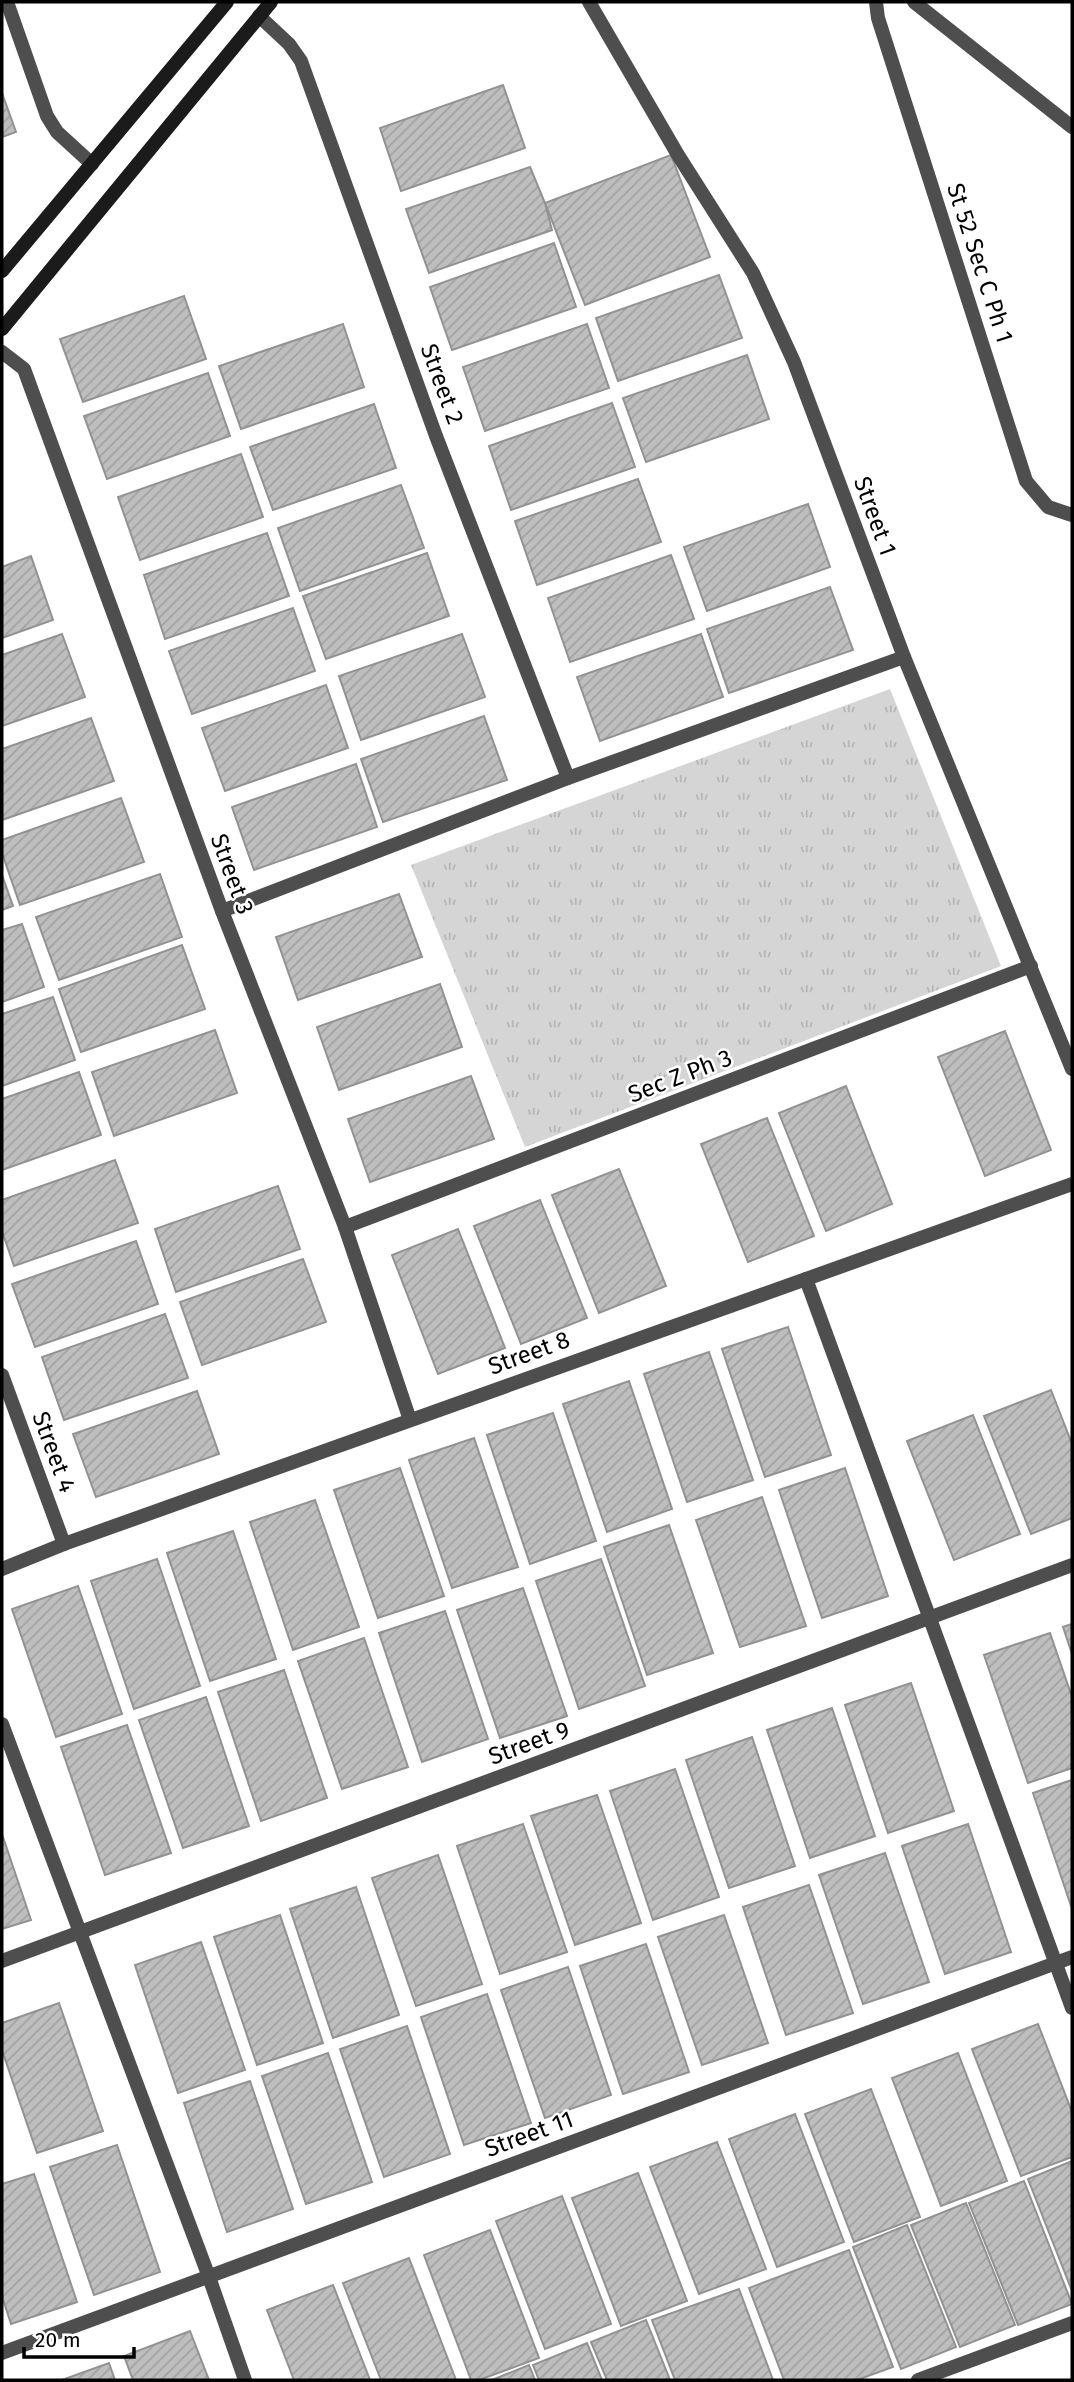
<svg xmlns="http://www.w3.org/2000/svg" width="1074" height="2382" font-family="'Fira Sans',sans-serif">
  <defs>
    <pattern id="grass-tufts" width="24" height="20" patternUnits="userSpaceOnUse" patternTransform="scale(1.75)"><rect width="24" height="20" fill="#d5d5d5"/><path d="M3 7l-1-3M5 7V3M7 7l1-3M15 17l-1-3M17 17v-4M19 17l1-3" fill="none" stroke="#b5b5b5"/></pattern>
    <pattern id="building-hatch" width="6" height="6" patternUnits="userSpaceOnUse" patternTransform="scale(1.75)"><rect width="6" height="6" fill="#bebebe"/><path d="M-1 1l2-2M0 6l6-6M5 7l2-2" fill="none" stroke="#a2a2a2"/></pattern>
  </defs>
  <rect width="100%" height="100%" fill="#fff"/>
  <!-- grass -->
  <polygon fill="url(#grass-tufts)" points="890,689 1001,966 525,1147 411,865"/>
  <!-- building -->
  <g fill="url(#building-hatch)" stroke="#929292" stroke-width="2">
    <polygon points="503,85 525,148 401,191 380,128"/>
    <polygon points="2,93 16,132 2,137"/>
    <polygon points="671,155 710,257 585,305 545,203"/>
    <polygon points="530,167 545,203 552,230 429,273 406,209"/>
    <polygon points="554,243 576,307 452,350 430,287"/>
    <polygon points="719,275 742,338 618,381 596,318"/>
    <polygon points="184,296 206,359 83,402 60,339"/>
    <polygon points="343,324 364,387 241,429 219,366"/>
    <polygon points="587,324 609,388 485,431 463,367"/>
    <polygon points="747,355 769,419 646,462 623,398"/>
    <polygon points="208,373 230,436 107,479 84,416"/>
    <polygon points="612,403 635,467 511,510 489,446"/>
    <polygon points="374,404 396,468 273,510 250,447"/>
    <polygon points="241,454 263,517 140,560 118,497"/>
    <polygon points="638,479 661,542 537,585 515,521"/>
    <polygon points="401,485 424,548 300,591 278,528"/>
    <polygon points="808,504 830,567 707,611 684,547"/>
    <polygon points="267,533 289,596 165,639 144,575"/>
    <polygon points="427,553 449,616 326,659 303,596"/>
    <polygon points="671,555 694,619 570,662 548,598"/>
    <polygon points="31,556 53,620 2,638 2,567"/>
    <polygon points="830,587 853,650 729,693 707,629"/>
    <polygon points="293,608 315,671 192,714 169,651"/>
    <polygon points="62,634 85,697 2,726 2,655"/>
    <polygon points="462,634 485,697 361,740 339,676"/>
    <polygon points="701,634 723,697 600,741 577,677"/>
    <polygon points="326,685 348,748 225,791 202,728"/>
    <polygon points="484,716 507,780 383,822 361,759"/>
    <polygon points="91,718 114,781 2,820 2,749"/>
    <polygon points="356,764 377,827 254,870 232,807"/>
    <polygon points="121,798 144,862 20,905 2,853 2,840"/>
    <polygon points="160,874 182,937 59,980 36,917"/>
    <polygon points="2,875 13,906 2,910"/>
    <polygon points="399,894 422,957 298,1000 276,937"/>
    <polygon points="22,924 44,987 2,1002 2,930"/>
    <polygon points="182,945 205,1009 81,1052 59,989"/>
    <polygon points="440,984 462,1047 339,1090 317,1027"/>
    <polygon points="53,997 75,1060 2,1086 2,1014"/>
    <polygon points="215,1030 237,1093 114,1136 92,1072"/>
    <polygon points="1005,1031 1051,1150 985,1176 938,1057"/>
    <polygon points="79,1072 101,1135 2,1170 2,1099"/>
    <polygon points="471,1076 494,1139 370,1182 348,1119"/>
    <polygon points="846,1086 892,1204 826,1231 779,1113"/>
    <polygon points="767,1118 814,1236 748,1262 701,1144"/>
    <polygon points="115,1160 138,1223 14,1266 2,1231 2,1200"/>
    <polygon points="619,1169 666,1286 599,1313 552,1195"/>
    <polygon points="278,1186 300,1249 176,1292 155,1229"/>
    <polygon points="540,1200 587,1318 521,1344 474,1226"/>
    <polygon points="458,1229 505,1348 438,1374 392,1255"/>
    <polygon points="136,1241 158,1304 35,1347 12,1284"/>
    <polygon points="303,1259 326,1322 202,1365 180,1302"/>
    <polygon points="165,1314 188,1378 64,1420 42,1357"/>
    <polygon points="788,1327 831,1455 765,1477 722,1349"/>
    <polygon points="709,1352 753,1480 687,1502 644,1374"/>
    <polygon points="629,1381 672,1509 607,1532 563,1404"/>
    <polygon points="1051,1390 1072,1444 1072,1518 1031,1534 984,1416"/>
    <polygon points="197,1391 219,1454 96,1497 73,1434"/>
    <polygon points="553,1413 596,1541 530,1564 487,1435"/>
    <polygon points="973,1415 1020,1534 954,1560 907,1441"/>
    <polygon points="474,1438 518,1567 452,1588 409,1460"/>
    <polygon points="400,1468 444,1596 378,1618 334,1490"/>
    <polygon points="845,1468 888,1596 822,1618 779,1490"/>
    <polygon points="762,1497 806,1626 740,1647 696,1520"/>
    <polygon points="315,1500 359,1627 293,1650 250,1522"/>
    <polygon points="669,1525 713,1653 647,1675 604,1547"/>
    <polygon points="233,1531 276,1659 210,1681 167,1553"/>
    <polygon points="157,1559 200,1686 134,1709 91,1581"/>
    <polygon points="601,1559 645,1686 579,1709 536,1581"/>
    <polygon points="78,1586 122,1714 56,1737 12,1609"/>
    <polygon points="523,1588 567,1716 500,1738 457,1610"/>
    <polygon points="445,1611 488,1739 422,1762 379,1633"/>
    <polygon points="1072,1624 1072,1654 1063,1627"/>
    <polygon points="1050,1633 1072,1697 1072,1768 1028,1783 984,1655"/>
    <polygon points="364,1638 408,1767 342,1789 298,1661"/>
    <polygon points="284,1670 327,1798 261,1821 218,1692"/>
    <polygon points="911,1683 954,1811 888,1833 845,1705"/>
    <polygon points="206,1697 249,1826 183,1848 139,1720"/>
    <polygon points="832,1708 875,1836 810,1858 767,1730"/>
    <polygon points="127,1725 171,1853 105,1875 61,1747"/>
    <polygon points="752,1737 795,1866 729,1888 686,1760"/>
    <polygon points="675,1769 719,1897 653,1920 610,1791"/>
    <polygon points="1072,1780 1072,1909 1033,1793"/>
    <polygon points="597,1795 641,1923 575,1945 531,1816"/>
    <polygon points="523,1824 567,1952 500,1974 457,1846"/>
    <polygon points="968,1824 1011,1952 945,1974 902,1846"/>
    <polygon points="2,1834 31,1920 2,1929"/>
    <polygon points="885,1853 929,1982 863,2004 819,1875"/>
    <polygon points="438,1855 482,1984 416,2006 372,1878"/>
    <polygon points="809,1885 853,2013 786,2035 743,1907"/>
    <polygon points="356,1887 399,2015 333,2038 290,1909"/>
    <polygon points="280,1915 323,2043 257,2065 214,1937"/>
    <polygon points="724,1915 768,2043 702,2065 658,1937"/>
    <polygon points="201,1942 245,2070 178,2093 135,1965"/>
    <polygon points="646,1944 689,2072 623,2094 580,1966"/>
    <polygon points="568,1967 611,2095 545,2118 501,1990"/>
    <polygon points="487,1994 531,2123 464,2145 421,2017"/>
    <polygon points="59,2003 103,2131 37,2153 2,2050 2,2023"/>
    <polygon points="1038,2024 1072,2112 1072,2157 1021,2176 972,2049"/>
    <polygon points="407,2026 450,2154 384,2177 340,2049"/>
    <polygon points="328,2053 372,2182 306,2204 262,2076"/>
    <polygon points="958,2053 1007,2181 941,2206 892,2078"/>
    <polygon points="250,2081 293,2209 227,2232 184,2103"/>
    <polygon points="871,2089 920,2217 854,2242 805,2114"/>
    <polygon points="795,2114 844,2242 777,2267 729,2139"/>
    <polygon points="717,2142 766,2269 699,2294 650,2167"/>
    <polygon points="117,2145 160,2272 94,2295 50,2167"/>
    <polygon points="1072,2161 1072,2291 1028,2179"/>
    <polygon points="638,2173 687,2301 621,2326 572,2198"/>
    <polygon points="34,2174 77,2302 11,2324 2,2296 2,2184"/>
    <polygon points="1024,2181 1072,2304 1018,2325 969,2203"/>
    <polygon points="562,2196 611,2324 545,2349 496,2221"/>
    <polygon points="966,2203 1015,2325 960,2347 911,2225"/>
    <polygon points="907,2225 956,2347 901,2369 853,2247"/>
    <polygon points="490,2230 539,2358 479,2380 471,2380 424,2255"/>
    <polygon points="849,2250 893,2367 857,2380 784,2380 749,2288"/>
    <polygon points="409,2258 456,2380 381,2380 343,2283"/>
    <polygon points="333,2285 370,2380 294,2380 267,2310"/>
    <polygon points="739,2289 773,2380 675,2380 652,2320"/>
    <polygon points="646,2320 670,2380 607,2380 591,2342"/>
    <polygon points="190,2331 209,2380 133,2380 124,2356"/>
    <polygon points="587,2343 602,2380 539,2380 533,2365"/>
    <polygon points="109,2363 115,2380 62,2380"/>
    <polygon points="529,2365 535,2380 492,2380"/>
  </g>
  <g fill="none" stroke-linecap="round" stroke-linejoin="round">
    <!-- minor -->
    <g stroke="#4e4e4e" stroke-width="14">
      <polyline points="7,2 47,116 57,132 92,164"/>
      <polyline points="589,2 678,155 753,273 794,362 904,657 1072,1069"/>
      <polyline points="876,2 878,18 1026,481 1048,507 1072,515"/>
      <polyline points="914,2 1072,127"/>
      <polyline points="259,16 289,44 301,61 436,436 568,778"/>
      <polyline points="2,352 24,369 222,911 345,1227 410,1420"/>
      <polyline points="222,911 568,778 904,657"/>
      <polyline points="345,1227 1031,966"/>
      <polyline points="806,1279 1072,2008"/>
      <polyline points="2,1375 64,1544"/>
      <polyline points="2,1569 64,1544 1072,1184"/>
      <polyline points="2,1724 209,2277 245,2380"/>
      <polyline points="2,1961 1072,1565"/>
      <polyline points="2,2353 1072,1957"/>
    </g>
    <!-- tertiary -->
    <polyline stroke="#4e4e4e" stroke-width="14" points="918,2380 1072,2323"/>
    <!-- secondary -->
    <g stroke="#1b1b1b" stroke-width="14">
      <polyline points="2,271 227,2"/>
      <polyline points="2,329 271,2"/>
    </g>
  </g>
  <g text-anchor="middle" stroke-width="5" stroke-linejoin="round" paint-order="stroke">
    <!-- street labels -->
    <g font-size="24" fill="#000" stroke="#fff">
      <text transform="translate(980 263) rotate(72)" y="8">St 52 Sec C Ph 1</text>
      <text transform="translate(442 384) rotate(70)" y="8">Street 2</text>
      <text transform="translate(875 516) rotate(70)" y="8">Street 1</text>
      <text transform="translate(232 874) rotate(70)" y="8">Street 3</text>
      <text transform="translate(680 1076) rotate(-21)" y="8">Sec Z Ph 3</text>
      <text transform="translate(529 1353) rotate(-20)" y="8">Street 8</text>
      <text transform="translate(54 1452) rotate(70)" y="8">Street 4</text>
      <text transform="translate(529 1743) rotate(-20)" y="8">Street 9</text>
      <text transform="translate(529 2134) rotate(-20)" y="8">Street 11</text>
    </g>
  </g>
  <!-- border -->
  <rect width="1074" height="2382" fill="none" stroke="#000000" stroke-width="7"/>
  <!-- scale -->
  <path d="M24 2347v10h110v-10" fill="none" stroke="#000000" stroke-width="3.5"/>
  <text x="35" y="2347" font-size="21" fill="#000000" stroke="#ffffff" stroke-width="5" paint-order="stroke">20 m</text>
</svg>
